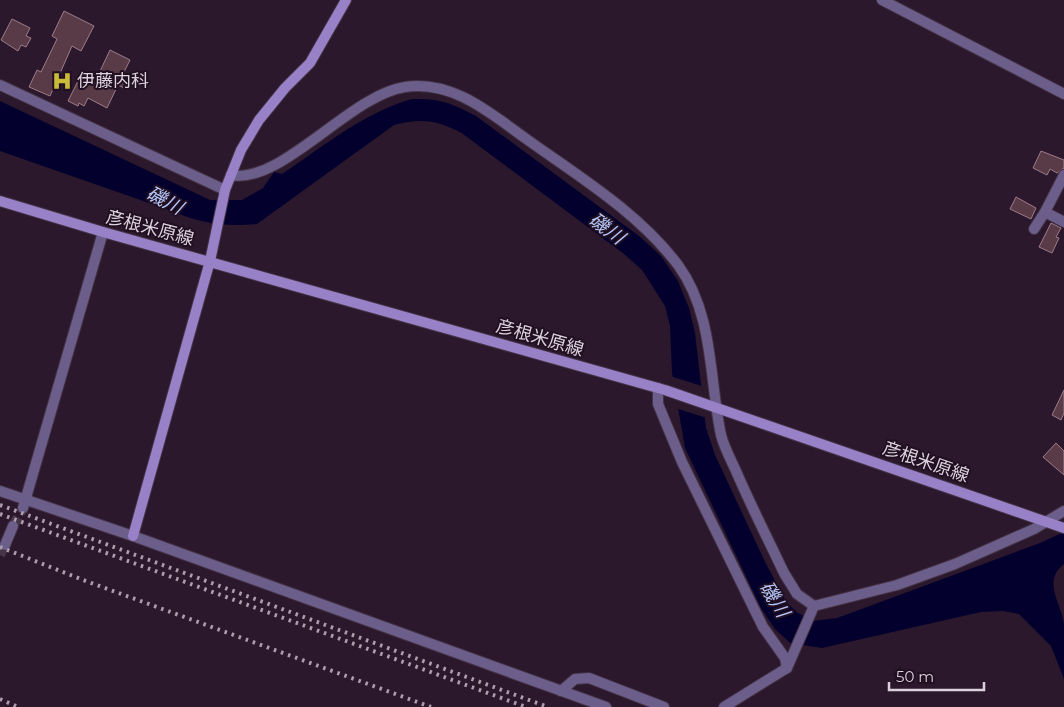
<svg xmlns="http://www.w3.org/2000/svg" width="1064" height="707" font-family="Montserrat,'Noto Sans JP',sans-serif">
  <rect width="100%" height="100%" fill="#2b182c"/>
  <!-- water -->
  <path fill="#03002e" d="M412,99c27,-1 40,4 64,17l163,120 22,20 17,25 11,27 6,25 11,95 9,27 50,107 22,41 11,10 15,8 24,-3 203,-75 24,-11v32c-22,17 -3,39 0,60 0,18 0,37 0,55l-13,-33 -32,-32 -16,-3 -22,1 -159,36 -32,-5 -15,-14 -14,-21 -76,-160 -13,-75 -2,-47 -5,-20 -23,-36 -18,-16 -161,-120c-25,-14 -41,-16 -69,-9l-137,99c-33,3 -58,-1 -88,-14l-169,-59v-50l210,99h32l21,-12 11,-16 8,2c42,-28 81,-61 130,-75z"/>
  <!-- pier -->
  <polygon fill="#2b182c" points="670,376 702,386 707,418 675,408"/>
  <!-- building -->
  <g fill="#593b48" stroke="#9e7c8a">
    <polygon points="64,11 94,26 81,51 72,46 50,96 29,87 37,70 41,72 57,39 52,36"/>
    <polygon points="12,19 30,28 26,36 31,38 26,47 21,45 18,51 1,40"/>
    <polygon points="110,50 130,60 123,74 132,78 126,89 118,85 107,108 88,98 84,106 79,103 78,106 68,101 80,77 94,84"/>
    <polygon points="1041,151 1064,160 1064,168 1057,173 1050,169 1047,175 1033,168"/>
    <polygon points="1016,197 1036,208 1031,219 1010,209"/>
    <polygon points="1051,223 1061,228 1056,237 1059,238 1052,253 1039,247"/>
    <polygon points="1064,390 1064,413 1061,420 1052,415"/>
    <polygon points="1056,443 1064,451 1064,475 1043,457"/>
  </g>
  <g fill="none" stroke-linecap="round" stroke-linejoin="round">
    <!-- street-tunnel -->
    <g stroke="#463447" stroke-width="10" stroke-dasharray="10 5" stroke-linecap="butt">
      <polyline points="13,526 23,508"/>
      <polyline points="0,555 5,545"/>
    </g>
    <defs>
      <g id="street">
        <polyline points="882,0 1064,94"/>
        <polyline points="0,85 225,190"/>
        <path d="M231,175c50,10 119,-80 174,-88 47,-7 84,25 120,51 53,38 113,74 153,127 36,49 31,114 43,170 3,12 10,25 15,36 15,35 32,68 48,102l13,21 17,12"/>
        <polyline points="1064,175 1045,212 1064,222"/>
        <polyline points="1034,229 1045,212"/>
        <polyline points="658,388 658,404 682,462 763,627 785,658 787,668"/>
        <polyline points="0,491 133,536 606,707"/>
        <polyline points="23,508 103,232"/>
        <polyline points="5,545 13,526"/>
        <polyline points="561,691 575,679 589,678 664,707"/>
        <polyline points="724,707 787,668 814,606 897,585 955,564 1034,529 1064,511"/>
      </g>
      <g id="secondary">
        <polyline points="0,201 103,232 665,390 1064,528"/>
        <polyline points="133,536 210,261 225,190 241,150 259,120 285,88 310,63 346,0"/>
      </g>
    </defs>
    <!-- street casing -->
    <use href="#street" stroke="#443245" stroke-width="12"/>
    <!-- secondary casing -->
    <use href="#secondary" stroke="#443245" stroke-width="12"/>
    <!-- street -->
    <use href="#street" stroke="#6c5e8a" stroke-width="10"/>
    <!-- secondary -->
    <use href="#secondary" stroke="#9881c7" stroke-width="10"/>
    <!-- rail -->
    <g stroke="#ad9ead" stroke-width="4" stroke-dasharray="2.5 5" stroke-linecap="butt">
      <polyline points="0,505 548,707"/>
      <polyline points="0,514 526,707"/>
      <polyline points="0,547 83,580 431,707"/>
      <polyline points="0,699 18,707"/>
    </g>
  </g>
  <!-- icons -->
  <defs>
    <symbol id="hospital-bare" viewBox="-9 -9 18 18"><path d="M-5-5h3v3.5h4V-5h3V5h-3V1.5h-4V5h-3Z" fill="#caba39" stroke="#210f22" stroke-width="2.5" paint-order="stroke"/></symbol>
  </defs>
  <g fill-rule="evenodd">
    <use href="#hospital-bare" x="48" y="67" width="28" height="28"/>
  </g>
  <g text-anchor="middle" stroke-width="4" stroke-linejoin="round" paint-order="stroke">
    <!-- poi labels -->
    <g font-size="18" fill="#ded1de" stroke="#210f22" text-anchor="start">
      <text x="77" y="87">伊藤内科</text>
    </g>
    <!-- street labels -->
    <g font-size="18" fill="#ded1de" stroke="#210f22">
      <text transform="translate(150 228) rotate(15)" y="6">彦根米原線</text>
      <text transform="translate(540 338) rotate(16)" y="6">彦根米原線</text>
      <text transform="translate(926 462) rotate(19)" y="6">彦根米原線</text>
    </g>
    <!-- water labels -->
    <g font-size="19" font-style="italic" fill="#b5c6f9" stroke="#210f22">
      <text transform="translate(165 200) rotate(27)" y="7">磯川</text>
      <text transform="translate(607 228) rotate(36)" y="7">磯川</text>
      <text transform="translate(775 599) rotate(58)" y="7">磯川</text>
    </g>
  </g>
  <!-- scale -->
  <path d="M889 682v8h95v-8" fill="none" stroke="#ded1de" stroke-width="2.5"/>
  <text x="896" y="682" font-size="15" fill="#ded1de" stroke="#210f22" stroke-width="4" paint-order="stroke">50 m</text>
</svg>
